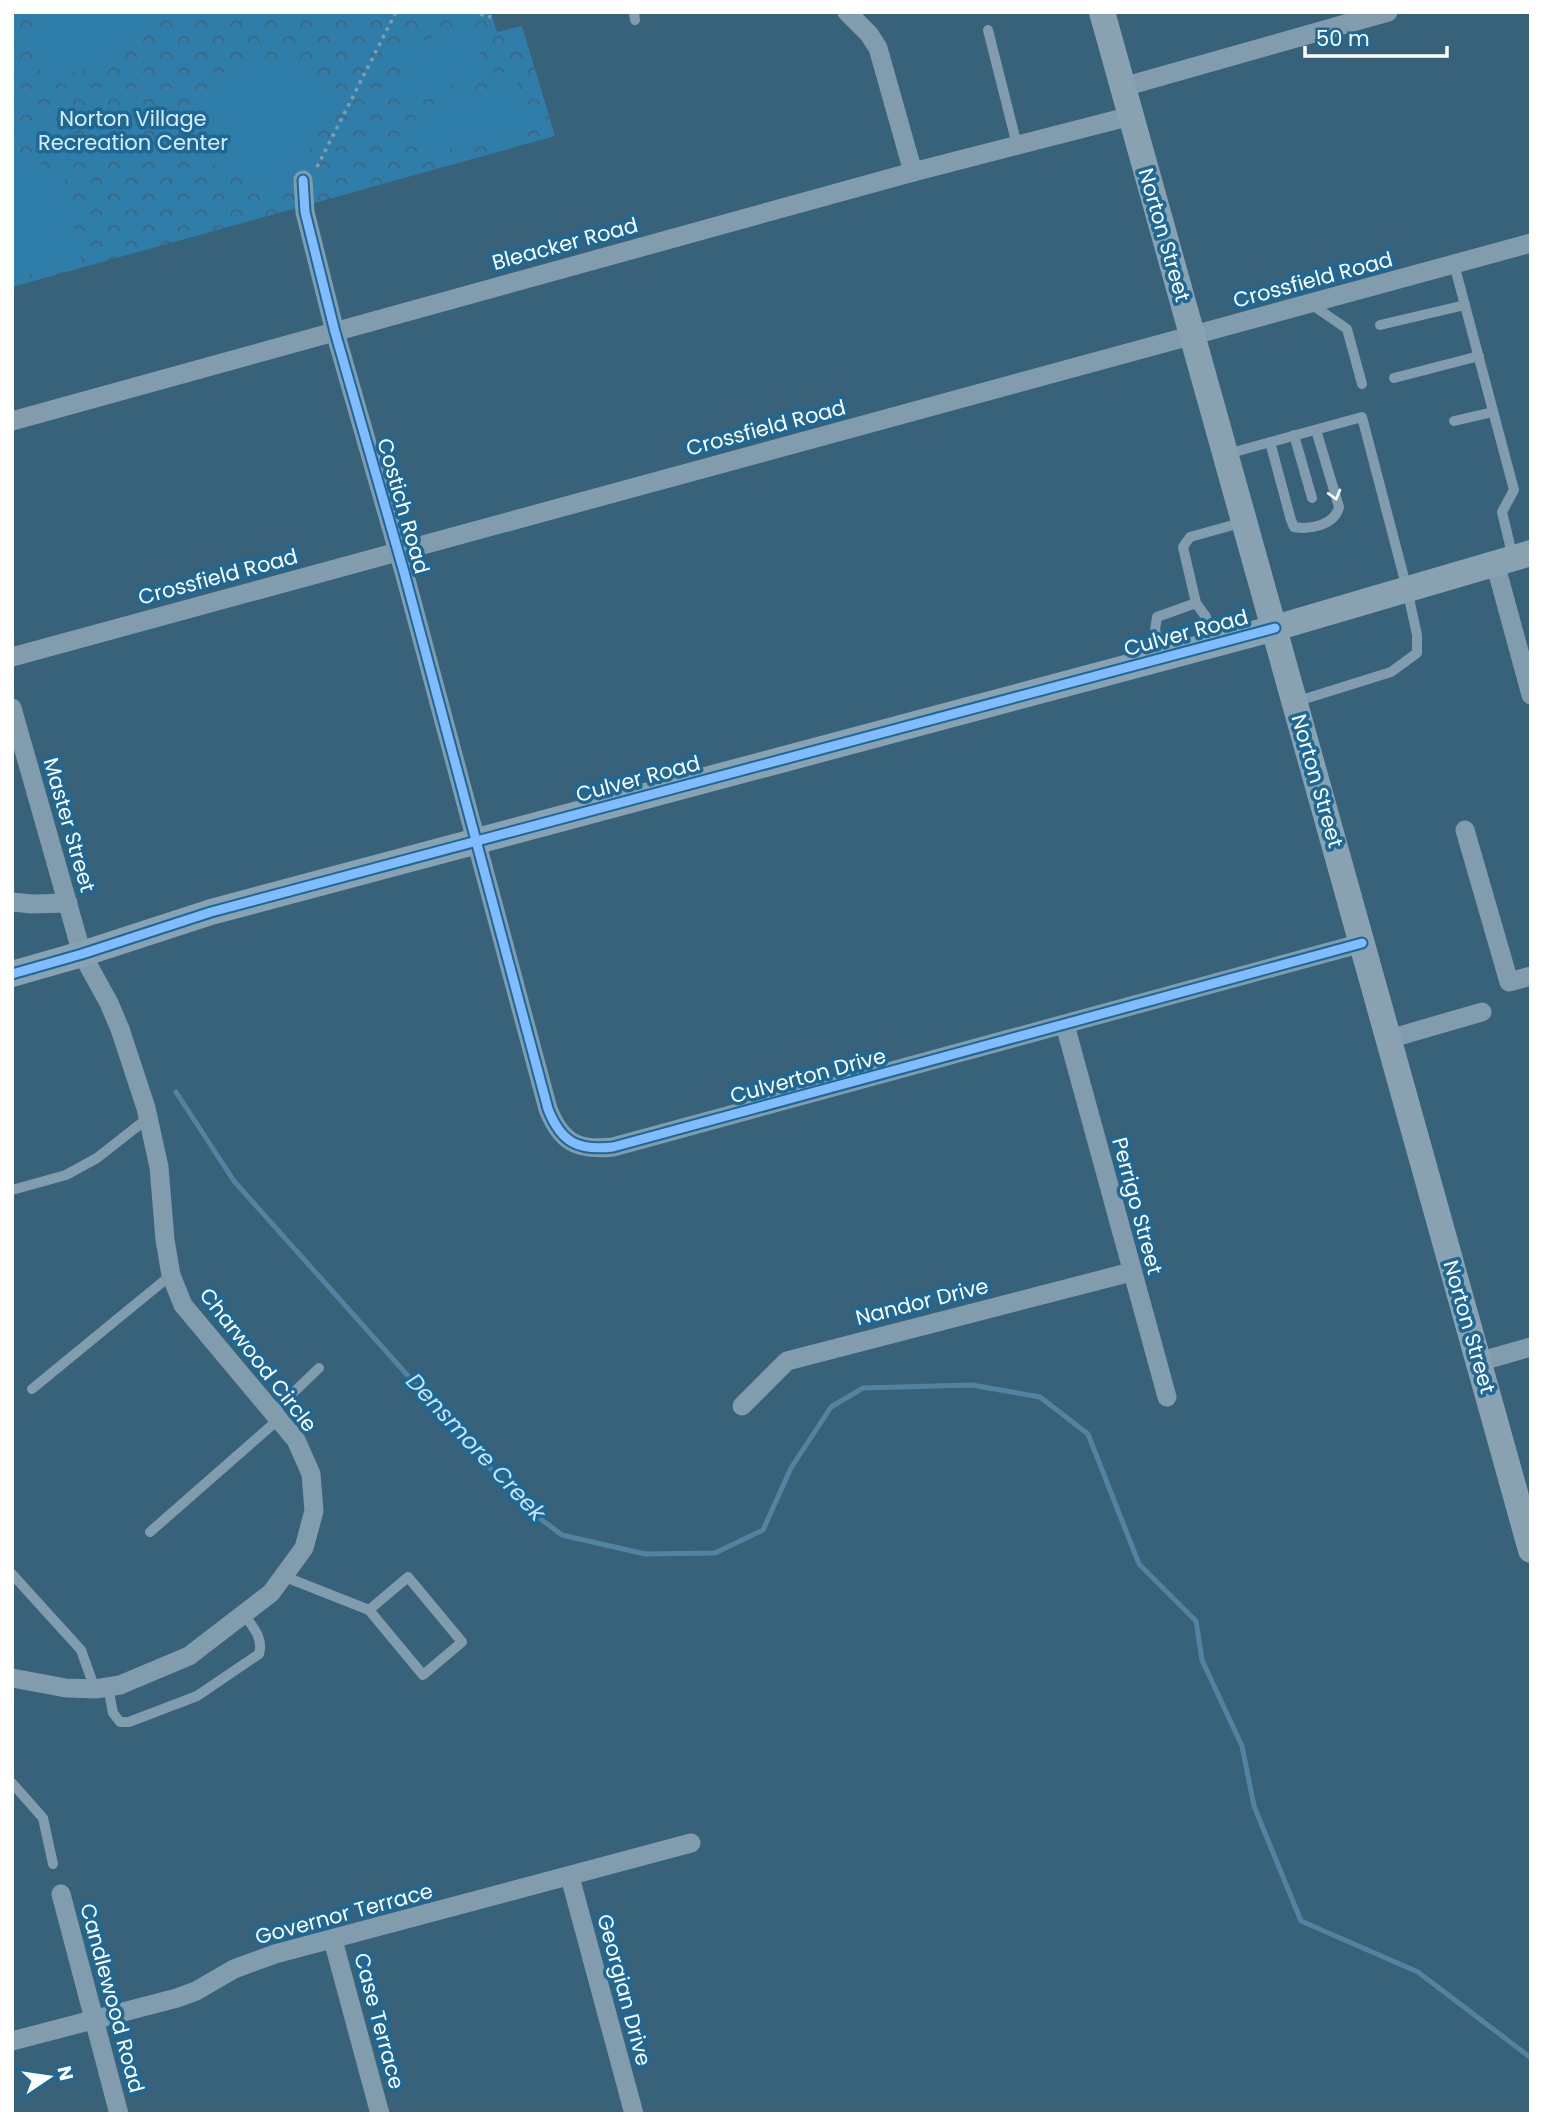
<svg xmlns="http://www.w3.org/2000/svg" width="1543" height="2126" font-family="Poppins,sans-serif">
  <defs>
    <pattern id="park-crowns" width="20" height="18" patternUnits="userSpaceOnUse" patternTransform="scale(1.75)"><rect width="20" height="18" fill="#2f7eaa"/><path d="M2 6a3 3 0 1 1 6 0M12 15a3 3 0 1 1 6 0" fill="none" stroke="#3e657b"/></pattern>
  </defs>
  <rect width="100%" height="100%" fill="#38617a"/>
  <!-- park -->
  <polygon fill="url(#park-crowns)" points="12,12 491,12 497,32 522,26 555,136 12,287"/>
  <!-- garden -->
  <g fill="#2f7eaa">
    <polygon points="31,12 155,12 153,27 104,68 41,75"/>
    <polygon points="473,27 486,77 408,97 396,48"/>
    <polygon points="253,63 306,66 338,100 294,179 270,191 185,152 202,101"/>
    <polygon points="517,83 529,128 426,156 414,111"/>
    <polygon points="12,148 64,177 81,261 12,279"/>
  </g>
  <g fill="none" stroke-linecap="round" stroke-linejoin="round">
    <!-- stream -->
    <polyline stroke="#5284a1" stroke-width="5" points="176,1092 234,1181 526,1508 562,1535 645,1554 715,1553 763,1530 791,1468 831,1407 863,1388 972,1385 1040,1397 1088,1434 1139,1564 1196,1621 1202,1660 1242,1746 1254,1806 1301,1921 1418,1972 1531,2058"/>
    <!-- path -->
    <g stroke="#819cad" stroke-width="3.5" stroke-dasharray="3.5 5" stroke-linecap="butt">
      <polyline points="472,12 491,17"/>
      <polyline points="317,167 396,12"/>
    </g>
    <!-- lane -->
    <g stroke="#819cad" stroke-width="10">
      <polyline points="634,12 635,20"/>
      <polyline points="988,30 1017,145"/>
      <polyline points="1454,264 1514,490 1502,512 1513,558"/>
      <polyline points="1311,304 1347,329 1362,384"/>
      <polyline points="1380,325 1465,305"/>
      <polyline points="1394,378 1479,356"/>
      <polyline points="1454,421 1493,412"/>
      <polyline points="1294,435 1312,498"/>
      <path d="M1270,442l21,78 3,7c16,3 41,-2 45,-20l-23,-77"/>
      <polyline points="1227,454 1362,417 1407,589 1417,635 1417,653 1391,672 1295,702"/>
      <polyline points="1214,642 1206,617 1196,603 1183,547 1190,537 1244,522"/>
      <polyline points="1162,657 1155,630 1157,617 1196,603"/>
      <polyline points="12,1190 66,1175 97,1158 148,1118"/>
      <polyline points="32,1389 171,1275"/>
      <polyline points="273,1412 319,1368"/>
      <polyline points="150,1532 279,1419"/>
      <polyline points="12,1574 81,1650 95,1689"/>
      <polyline points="283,1576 369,1610 423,1675 462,1642 408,1577 369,1610"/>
      <path d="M108,1687l5,26 7,9h9l68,-26 62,-42c5,-16 -7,-28 -16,-41"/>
      <polyline points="12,1783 43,1818 53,1864"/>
    </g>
    <!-- street -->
    <g stroke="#819cad" stroke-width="19">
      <polyline points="847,12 869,34 878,48 913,172"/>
      <polyline points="1123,87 1388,12"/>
      <path d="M303,180l2,32 30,120 69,240 144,537c13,33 29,42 65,38l749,-204"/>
      <polyline points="12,421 913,172 1131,116"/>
      <polyline points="1495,563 1531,695"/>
      <polyline points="12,657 1531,243"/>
      <polyline points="12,708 82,954 109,1003 120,1029 146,1108 159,1167 165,1240 171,1275 183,1305 296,1440 311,1474 314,1511 304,1548 271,1593 189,1656 120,1685 95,1689 66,1688 12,1678"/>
      <polyline points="1465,830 1509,982 1531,976"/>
      <polyline points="12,902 32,904 68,903"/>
      <polyline points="1065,1025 1167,1397"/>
      <polyline points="1389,1039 1482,1012"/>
      <polyline points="1478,1362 1531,1347"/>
      <polyline points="742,1406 787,1361 1131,1272"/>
      <polyline points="570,1877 634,2114"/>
      <polyline points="61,1894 119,2114"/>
      <polyline points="333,1940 380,2114"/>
      <polyline points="12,2041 177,1998 196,1991 234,1969 275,1954 691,1843"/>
    </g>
    <!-- secondary -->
    <g stroke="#88a2b1" stroke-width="26">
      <polyline points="1102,12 1531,1550"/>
      <polyline points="12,974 82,954 211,912 1275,628 1531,553"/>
    </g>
    <defs>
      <g id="cycleway">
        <path d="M303,180l2,32 30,120 69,240 144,537c13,33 29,42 65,38l749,-204"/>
        <polyline points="12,974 82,954 211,912 1275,628"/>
      </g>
    </defs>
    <!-- cycleway casing -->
    <use href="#cycleway" stroke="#1d6895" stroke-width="13"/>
    <!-- cycleway -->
    <use href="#cycleway" stroke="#80bcff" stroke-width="9"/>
  </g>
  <!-- one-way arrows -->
  <defs><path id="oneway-chevron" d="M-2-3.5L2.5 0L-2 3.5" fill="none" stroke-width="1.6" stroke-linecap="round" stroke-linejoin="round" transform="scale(1.75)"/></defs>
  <use stroke="#f2f5f7" href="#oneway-chevron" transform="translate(1335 495) rotate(74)"/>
  <g text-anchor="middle" stroke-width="7" stroke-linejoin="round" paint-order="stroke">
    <!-- park labels -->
    <g font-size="21" fill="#d7eefa" stroke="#1d6895">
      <text x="133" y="126">Norton Village<tspan x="133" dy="24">Recreation Center</tspan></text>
    </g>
    <!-- street labels -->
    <g font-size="21" fill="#fff" stroke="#1d6895">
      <text transform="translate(1164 235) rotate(74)" y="7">Norton Street</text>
      <text transform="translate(565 244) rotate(-15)" y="7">Bleacker Road</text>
      <text transform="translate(1313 280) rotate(-15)" y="7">Crossfield Road</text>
      <text transform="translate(766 428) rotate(-15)" y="7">Crossfield Road</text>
      <text transform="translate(403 506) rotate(74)" y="7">Costich Road</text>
      <text transform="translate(218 577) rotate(-15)" y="7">Crossfield Road</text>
      <text transform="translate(1186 633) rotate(-15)" y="7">Culver Road</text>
      <text transform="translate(638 779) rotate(-15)" y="7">Culver Road</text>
      <text transform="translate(1317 781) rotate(74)" y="7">Norton Street</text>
      <text transform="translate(69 825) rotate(74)" y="7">Master Street</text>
      <text transform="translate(808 1076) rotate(-15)" y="7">Culverton Drive</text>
      <text transform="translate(1137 1206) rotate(75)" y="7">Perrigo Street</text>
      <text transform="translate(922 1302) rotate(-14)" y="7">Nandor Drive</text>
      <text transform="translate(1469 1327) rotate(74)" y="7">Norton Street</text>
      <text transform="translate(258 1360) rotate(52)" y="7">Charwood Circle</text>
      <text transform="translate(344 1914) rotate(-15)" y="7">Governor Terrace</text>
      <text transform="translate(624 1990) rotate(75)" y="7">Georgian Drive</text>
      <text transform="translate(112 1998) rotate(75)" y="7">Candlewood Road</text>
      <text transform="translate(379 2021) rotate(75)" y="7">Case Terrace</text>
    </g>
    <!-- water labels -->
    <g font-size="23" font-style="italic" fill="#c4e4f6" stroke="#1d6895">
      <text transform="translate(476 1447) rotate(47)" y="8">Densmore Creek</text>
    </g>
  </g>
  <!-- border -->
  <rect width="1543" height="2126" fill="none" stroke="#ffffff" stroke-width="28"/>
  <!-- north arrow -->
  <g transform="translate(49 2077) rotate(77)" stroke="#1d6895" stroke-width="5" paint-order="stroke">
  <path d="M0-5L12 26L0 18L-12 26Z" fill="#ffffff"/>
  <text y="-10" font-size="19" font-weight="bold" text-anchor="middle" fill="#ffffff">N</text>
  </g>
  <!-- scale -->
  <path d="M1305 46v10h142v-10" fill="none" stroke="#ffffff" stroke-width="3.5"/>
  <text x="1316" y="46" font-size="21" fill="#ffffff" stroke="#1d6895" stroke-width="5" paint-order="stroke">50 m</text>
</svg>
